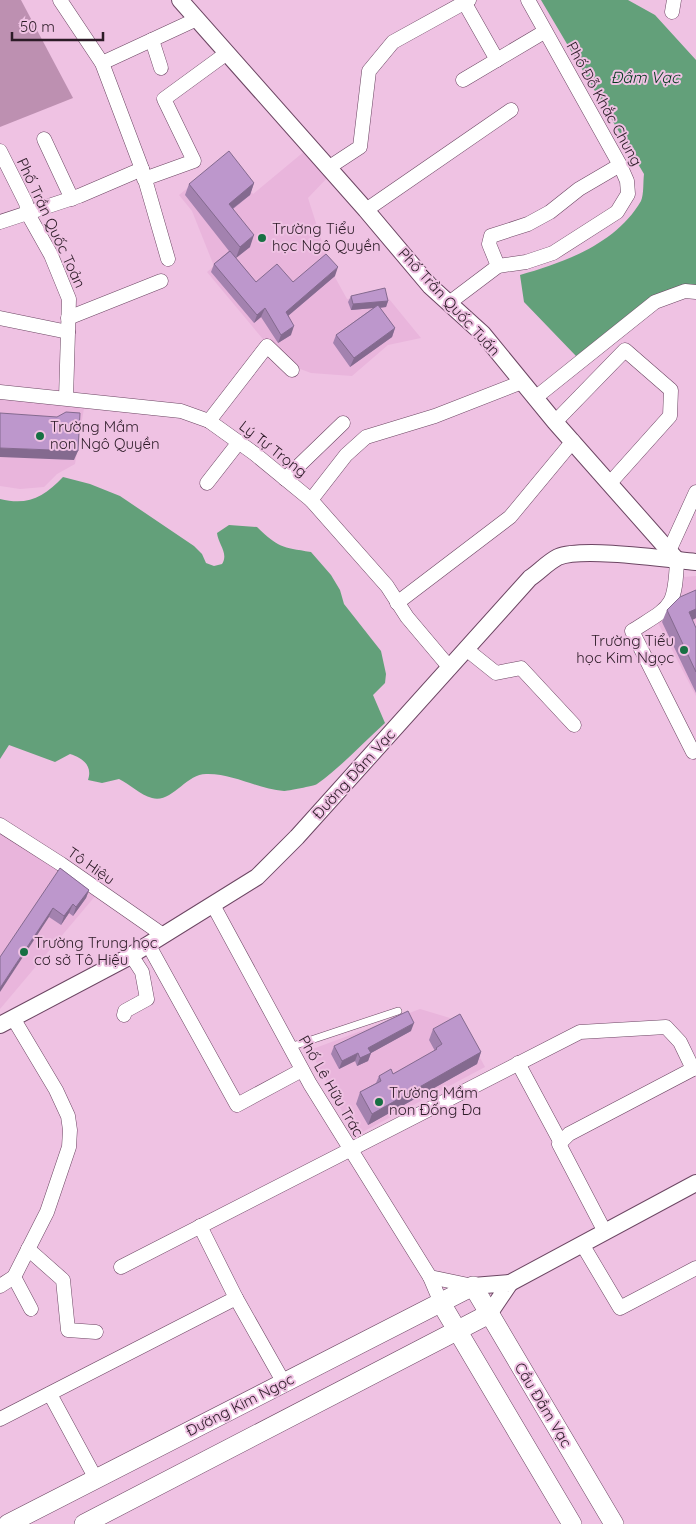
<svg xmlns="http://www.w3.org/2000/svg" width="696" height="1524" font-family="Quicksand,sans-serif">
  <rect width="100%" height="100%" fill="#efc2e3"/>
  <!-- built -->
  <g fill="#e9b5dc">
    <polygon points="306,150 328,177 308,198 331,270 347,299 385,294 421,338 388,345 352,376 311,373 292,366 262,338 207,272 214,266 192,211 179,195 226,157 253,194"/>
    <polygon points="0,399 84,408 75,464 57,474 44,487 20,489 0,486"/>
    <polygon points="696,576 696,696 656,619 681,599 684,577"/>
    <polygon points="0,830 96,895 0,1009"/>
    <polygon points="420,1009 460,1021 485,1067 355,1136 310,1050"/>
  </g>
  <!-- green -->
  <polygon fill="#bd90b1" points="0,0 21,0 73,98 0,127"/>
  <!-- water -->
  <g fill="#63a07a">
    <path d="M541,0h87l27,15 41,45v228l-43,10 -77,58 -52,-54 -4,-27c45,-13 96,-31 121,-74 3,-7 2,-19 3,-27z"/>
    <path d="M63,477l27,7 30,12 74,50 8,8 4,9 8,3 8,-2c7,-11 -4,-20 -5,-31l12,-8 28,2c22,21 24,20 54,25l20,23 9,15 4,14 37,47 5,23 -1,9 -12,12 12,28c-22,20 -44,44 -68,61 -3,2 -30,7 -33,7 -27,-2 -51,-18 -78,-17 -20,0 -35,30 -54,24 -12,-3 -22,-14 -33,-19l-17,4 -14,-3c5,-15 -6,-22 -18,-26l-15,8 -46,-17 -9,14v-260c28,7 44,-2 63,-22z"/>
  </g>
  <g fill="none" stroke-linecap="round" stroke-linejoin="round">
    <defs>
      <polyline id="service" points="290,1047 398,1011"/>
      <g id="minor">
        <polyline points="60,0 102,63 142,169 168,259"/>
        <polyline points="463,0 497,60"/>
        <polyline points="672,12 674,0"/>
        <polyline points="152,40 161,68"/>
        <polyline points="102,63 197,19"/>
        <polyline points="463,80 544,32"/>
        <polyline points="44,139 72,199"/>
        <polyline points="0,151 26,203 28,214 51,255 69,299 66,398"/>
        <polyline points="328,168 360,147 369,71 393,42 469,0"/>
        <polyline points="144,179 194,161 164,99 227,53"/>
        <polyline points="366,210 511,110"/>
        <polyline points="0,222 79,196 142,169"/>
        <polyline points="498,266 489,244 491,236 528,224 550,212 579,189 620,165"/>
        <polyline points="449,303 498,266 526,262 553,253 617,212 628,194 627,181 620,165 528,0"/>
        <polyline points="0,318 68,332"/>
        <polyline points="68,318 161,281"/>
        <polyline points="0,392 181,411 209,421 255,454 311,500 387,586 407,617 450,668"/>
        <polyline points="535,398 655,302 685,291 696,292"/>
        <polyline points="209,421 267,346 292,370"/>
        <polyline points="555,422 625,350 671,390 670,416 610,483"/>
        <polyline points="285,479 343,423"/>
        <polyline points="207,483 239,442"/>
        <polyline points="311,500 346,455 366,437 435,416 522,382"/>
        <polyline points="669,551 696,492"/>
        <path d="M677,560c-2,49 -6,46 -45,71l61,121"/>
        <polyline points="397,603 510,517 573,441"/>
        <polyline points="466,649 496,673 521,668 574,725"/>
        <polyline points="0,825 61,864 163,935"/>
        <polyline points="213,905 310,1084 430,1277"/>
        <polyline points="148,944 237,1105 302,1070"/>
        <polyline points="124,1015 125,1011 147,999 142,972 131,955"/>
        <polyline points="518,1063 561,1143"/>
        <polyline points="200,1226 236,1298 284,1383"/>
        <polyline points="605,1232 559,1144 569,1134 693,1069"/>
        <polyline points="582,1244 620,1308 696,1268"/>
        <polyline points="28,1249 63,1280 68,1330 96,1332"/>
        <polyline points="121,1267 580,1032 666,1027 680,1042 693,1069 696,1068"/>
        <polyline points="14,1277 31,1309"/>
        <polyline points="0,1286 14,1277 47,1212 69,1147 70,1130 68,1116 56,1090 13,1018"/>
        <polyline points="441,1303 430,1277 473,1286"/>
        <polyline points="50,1394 96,1479"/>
        <polyline points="0,1419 236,1298"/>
      </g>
      <g id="tertiary">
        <polyline points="180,0 366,210 430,286 483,334 555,422 677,560"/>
        <path d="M0,1025l125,-66 132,-82 40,-40 233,-259c9,-6 18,-16 28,-21 25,-10 108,2 138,5"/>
        <polyline points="510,1283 696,1183"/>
        <polyline points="473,1286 510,1283 489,1314"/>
      </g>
      <g id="secondary">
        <polyline points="441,1303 572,1524"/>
        <polyline points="8,1524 473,1286 614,1524"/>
        <polyline points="84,1524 489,1314"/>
      </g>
    </defs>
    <!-- service casing -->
    <use href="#service" stroke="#6c4663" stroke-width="8"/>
    <!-- minor casing -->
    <use href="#minor" stroke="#6c4663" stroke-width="15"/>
    <!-- tertiary casing -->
    <use href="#tertiary" stroke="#6c4663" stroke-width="18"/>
    <!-- secondary casing -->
    <use href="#secondary" stroke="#6c4663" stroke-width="20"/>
    <!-- service -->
    <use href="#service" stroke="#fff" stroke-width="7"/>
    <!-- minor -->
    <use href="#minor" stroke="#fff" stroke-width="14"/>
    <!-- tertiary -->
    <use href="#tertiary" stroke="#fff" stroke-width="16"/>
    <!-- secondary -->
    <use href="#secondary" stroke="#fff" stroke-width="19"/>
  </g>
  <!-- wall -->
  <g fill="#a382af">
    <polygon points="254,183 250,195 233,209 250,247 236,258 256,282 293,282 335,276 288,316 291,335 278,343 261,317 254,323 211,272 214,264 229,251 185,195 189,184"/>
    <polygon points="351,296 388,301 386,307 380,308 395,328 392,337 350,367 333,343 336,335 373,308 351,310 348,302"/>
    <polygon points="696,590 696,618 692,620 696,628 696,693 662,622 667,610"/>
    <polygon points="60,868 89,890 86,898 73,916 69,913 61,925 49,917"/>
    <polygon points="433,1029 481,1052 477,1064 368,1125 356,1104 360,1092 376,1083 379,1076 393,1074 435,1051 429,1040"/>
    <polygon points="411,1031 371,1053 368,1061 357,1066 355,1061 339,1069 331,1054 334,1046"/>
  </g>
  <!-- shaded-wall -->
  <g fill="#846a8f">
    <polygon points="254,183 250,195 224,215 229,204"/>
    <polygon points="254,235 250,247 236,258 240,247"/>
    <polygon points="338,267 335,276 282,321 286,312"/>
    <polygon points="388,301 386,307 351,310 353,304"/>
    <polygon points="265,308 261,317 254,323 257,315"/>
    <polygon points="294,326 291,335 278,343 281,335"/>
    <polygon points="395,328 392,337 350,367 354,358"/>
    <polygon points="0,448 78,451 74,460 0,457"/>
    <polygon points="696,609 696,618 684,624 689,612"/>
    <polygon points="89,890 86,898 73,916 76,907"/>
    <polygon points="73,904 69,913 61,925 64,916"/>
    <polygon points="53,908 49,917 0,992 0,988"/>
    <polygon points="414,1023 411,1031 371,1053 368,1061 357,1066 360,1058 368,1048"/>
    <polygon points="481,1052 477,1064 368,1125 372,1114"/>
    <polygon points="358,1053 355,1061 339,1069 342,1061"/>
  </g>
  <!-- building -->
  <g fill="#bd97cc" stroke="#846a8f">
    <polygon points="229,151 254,183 229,204 254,235 240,247 189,184"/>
    <polygon points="230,251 256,282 277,264 293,282 326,254 338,267 286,312 294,326 281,335 265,308 257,315 214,264"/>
    <polygon points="385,288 388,301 353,304 351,296"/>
    <polygon points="378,305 395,328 354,358 336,335"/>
    <polygon points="66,412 80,413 78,451 0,448 0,413 57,417"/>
    <polygon points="696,590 696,609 689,612 696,628 696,672 667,610 680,597"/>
    <polygon points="60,868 89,890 76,907 73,904 64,916 53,908 0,988 0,957"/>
    <polygon points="408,1011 414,1023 368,1048 371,1053 360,1058 358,1053 342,1061 334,1046"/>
    <polygon points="460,1014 481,1052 372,1114 360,1092 381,1081 379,1076 391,1069 393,1074 437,1049 436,1048 442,1044 433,1029"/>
  </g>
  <!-- markers -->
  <g fill="#177043" stroke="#efc2e3" stroke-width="2">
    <circle cx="262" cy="238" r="5"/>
    <circle cx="40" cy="436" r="5"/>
    <circle cx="684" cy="650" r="5"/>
    <circle cx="24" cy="952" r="5"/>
    <circle cx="379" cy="1102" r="5"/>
  </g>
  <g text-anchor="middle" stroke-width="4" stroke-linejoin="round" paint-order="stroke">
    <!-- street labels -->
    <g font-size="15" fill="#2c1b27" stroke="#efc2e3">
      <text transform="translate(604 104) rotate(61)" y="5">Phố Đỗ Khắc Chung</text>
      <text transform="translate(51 223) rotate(65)" y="5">Phố Trần Quốc Toản</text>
      <text transform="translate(449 302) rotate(47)" y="5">Phố Trần Quốc Tuấn</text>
      <text transform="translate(273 449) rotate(38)" y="5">Lý Tự Trọng</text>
      <text transform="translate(354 774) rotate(-48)" y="5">Đường Đầm Vạc</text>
      <text transform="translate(91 866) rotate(35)" y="5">Tô Hiệu</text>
      <text transform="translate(331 1086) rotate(60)" y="5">Phố Lê Hữu Trác</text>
      <text transform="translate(240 1405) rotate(-27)" y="5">Đường Kim Ngọc</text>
      <text transform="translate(543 1405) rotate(59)" y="5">Cầu Đầm Vạc</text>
    </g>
    <!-- poi labels -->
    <g font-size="15" fill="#2c1b27" stroke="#efc2e3" text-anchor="start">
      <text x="272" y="234">Trường Tiểu<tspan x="272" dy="17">học Ngô Quyền</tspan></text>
      <text x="50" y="432">Trường Mầm<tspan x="50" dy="17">non Ngô Quyền</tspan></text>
      <text x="674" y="646" text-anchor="end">Trường Tiểu<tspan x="674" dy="17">học Kim Ngọc</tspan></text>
      <text x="34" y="948">Trường Trung học<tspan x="34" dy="17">cơ sở Tô Hiệu</tspan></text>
      <text x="389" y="1098">Trường Mầm<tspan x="389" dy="17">non Đống Đa</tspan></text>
    </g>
    <!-- water labels -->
    <g font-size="16" font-style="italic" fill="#06391f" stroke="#efc2e3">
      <text x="645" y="83">Đầm Vạc</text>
    </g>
  </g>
  <!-- scale -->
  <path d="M12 32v8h91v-8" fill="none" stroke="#2c1b27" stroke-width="2.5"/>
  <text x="20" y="32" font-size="15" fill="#2c1b27" stroke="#efc2e3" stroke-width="4" paint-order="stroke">50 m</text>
</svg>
